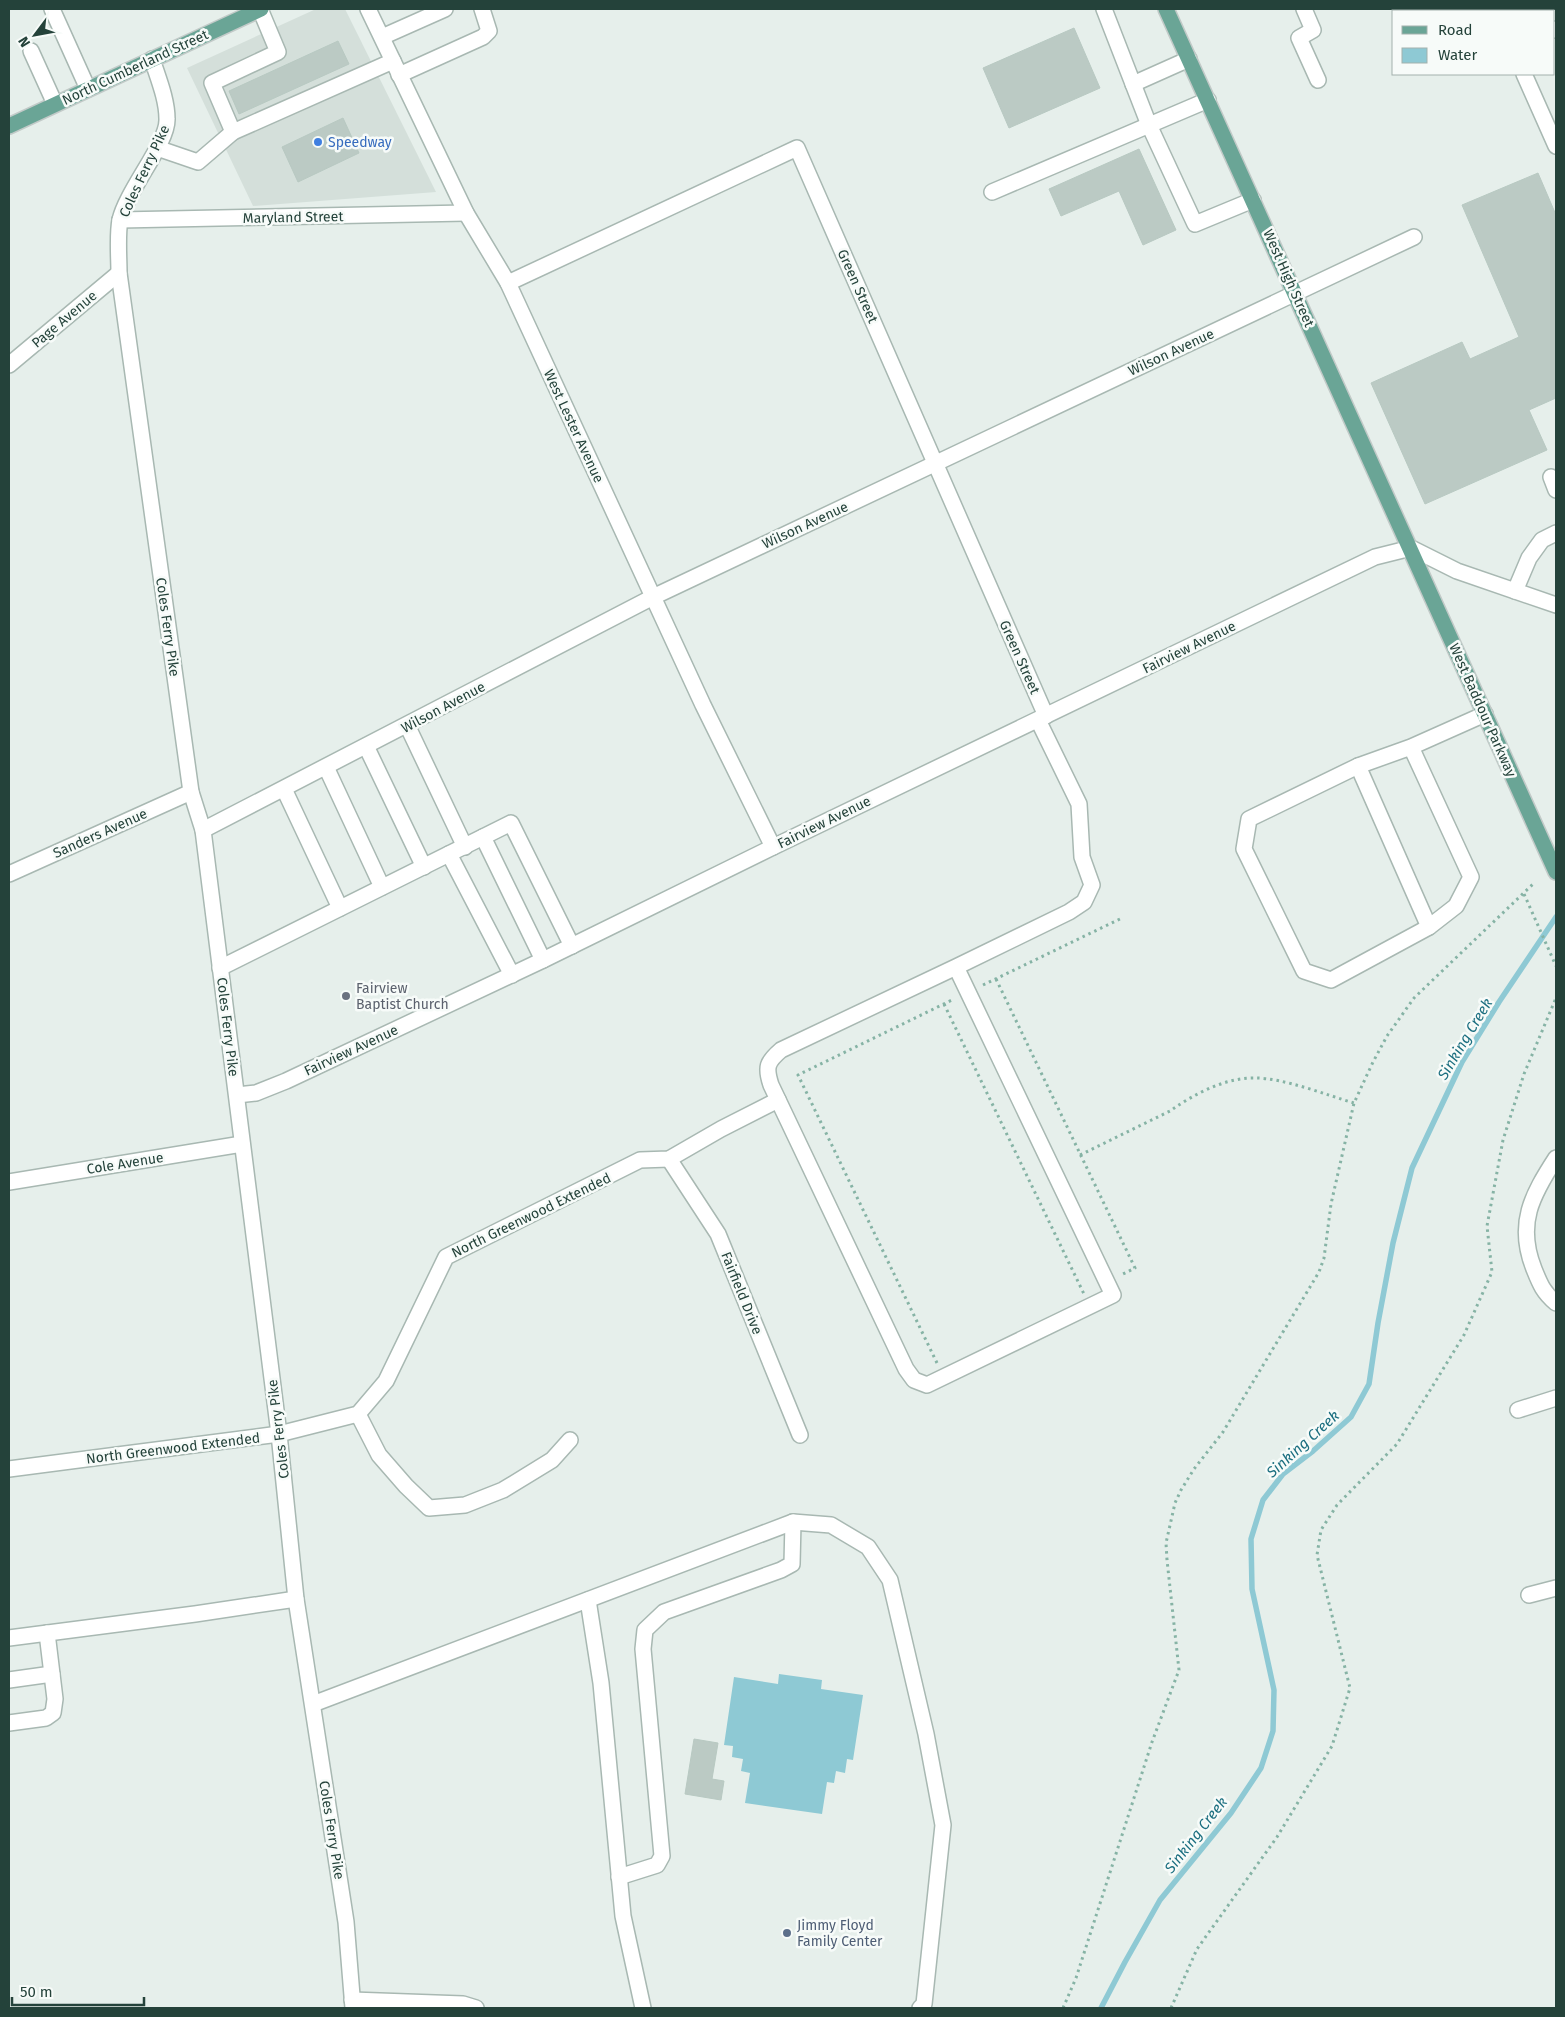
<svg xmlns="http://www.w3.org/2000/svg" width="1565" height="2017" font-family="'Fira Sans',sans-serif">
  <rect width="100%" height="100%" fill="#e6efeb"/>
  <!-- built -->
  <polygon fill="#d4dfda" points="316,9 345,9 436,192 253,206 187,68"/>
  <!-- water -->
  <polygon fill="#8ec9d4" points="779,1674 822,1680 821,1689 863,1695 853,1760 847,1759 845,1773 836,1771 834,1783 827,1782 822,1814 745,1803 750,1773 741,1771 743,1759 732,1757 733,1746 724,1745 734,1677 778,1684"/>
  <g fill="none" stroke-linecap="round" stroke-linejoin="round">
    <!-- stream -->
    <polyline stroke="#8ec9d4" stroke-width="5.5" points="1101,2008 1125,1962 1160,1900 1231,1813 1261,1768 1273,1731 1274,1690 1252,1589 1251,1539 1263,1500 1283,1474 1313,1451 1351,1417 1369,1384 1378,1323 1393,1243 1412,1168 1462,1062 1499,1002 1556,917"/>
  </g>
  <!-- building -->
  <g fill="#bbcac4" stroke="#b8c9c2">
    <polygon points="1074,28 1100,88 1009,128 983,68"/>
    <polygon points="338,41 349,64 239,114 229,91"/>
    <polygon points="343,118 359,153 298,182 282,147"/>
    <polygon points="1139,149 1176,230 1143,245 1119,191 1061,216 1049,189"/>
    <polygon points="1538,173 1556,215 1556,398 1529,410 1547,450 1425,504 1371,383 1462,342 1470,359 1519,337 1462,205"/>
    <polygon points="694,1739 718,1743 712,1779 724,1781 721,1800 685,1794"/>
  </g>
  <g fill="none" stroke-linecap="round" stroke-linejoin="round">
    <defs>
      <g id="minor">
        <polyline points="52,9 88,89"/>
        <polyline points="260,9 278,52 212,83 233,132 393,61"/>
        <polyline points="368,9 466,213 508,283 703,705 773,847"/>
        <polyline points="1104,9 1149,125 1195,224 1253,200"/>
        <polyline points="1304,9 1313,30 1299,38 1318,80"/>
        <polyline points="1493,9 1494,11"/>
        <polyline points="1554,30 1556,29"/>
        <polyline points="382,37 445,9"/>
        <polyline points="31,51 55,104"/>
        <path d="M152,59c6,19 15,40 15,60 1,24 -40,71 -47,101 -3,15 -1,37 -1,53l72,519 12,38 76,604 17,165 50,323 7,86"/>
        <polyline points="1524,74 1556,146"/>
        <polyline points="399,75 483,37 489,31 482,9"/>
        <polyline points="1133,84 1189,59"/>
        <polyline points="157,148 198,162 233,132"/>
        <polyline points="992,192 1208,100"/>
        <polyline points="120,220 466,213"/>
        <polyline points="508,283 797,148 1046,716"/>
        <polyline points="9,365 119,273"/>
        <polyline points="1551,477 1556,490"/>
        <polyline points="1515,591 1529,558 1542,540 1556,533"/>
        <polyline points="407,725 465,847"/>
        <polyline points="366,746 424,867"/>
        <polyline points="1411,747 1471,877 1456,906 1429,927 1331,980 1304,971 1244,849 1249,819 1358,766 1411,747 1485,714"/>
        <polyline points="1358,766 1429,927"/>
        <polyline points="326,767 382,887"/>
        <polyline points="284,789 340,908"/>
        <polyline points="203,830 653,597 1414,237"/>
        <polyline points="483,837 543,960"/>
        <polyline points="449,854 512,975"/>
        <polyline points="9,874 191,792"/>
        <path d="M956,967l157,328 -186,90 -13,-5 -8,-11 -135,-284c-6,-18 -4,-23 10,-35l175,-83 113,-55 15,-10 8,-17 -10,-28 -3,-53 -41,-84"/>
        <polyline points="220,968 511,823 572,946"/>
        <polyline points="237,1095 256,1093 286,1081 543,960 773,847 1375,557 1411,548 1457,571 1556,605"/>
        <path d="M1556,1158c-24,37 -40,66 -22,111 6,15 9,23 22,34"/>
        <polyline points="669,1159 718,1234 800,1435"/>
        <polyline points="9,1182 242,1144"/>
        <polyline points="1518,1410 1556,1398"/>
        <polyline points="358,1414 379,1455 406,1486 429,1508 465,1505 503,1490 552,1460 570,1440"/>
        <polyline points="9,1469 279,1434 358,1414 386,1381 446,1257 640,1160 669,1159 721,1129 778,1100"/>
        <polyline points="1529,1595 1556,1588"/>
        <polyline points="588,1600 601,1683 623,1916 643,2008"/>
        <polyline points="9,1638 195,1614 296,1599"/>
        <polyline points="9,1680 52,1674"/>
        <polyline points="313,1704 793,1522 831,1525 868,1547 890,1580 926,1734 943,1825 924,2004 920,2008"/>
        <polyline points="9,1723 46,1718 53,1713 55,1699 47,1633"/>
        <polyline points="619,1877 657,1865 662,1856 643,1649 645,1630 664,1612 781,1570 792,1564 793,1522"/>
        <polyline points="352,2000 463,2004 476,2008"/>
      </g>
      <g id="major">
        <polyline points="1166,9 1556,872"/>
        <polyline points="9,126 261,9"/>
      </g>
    </defs>
    <!-- minor casing -->
    <use href="#minor" stroke="#a8b8b2" stroke-width="18"/>
    <!-- major casing -->
    <use href="#major" stroke="#c2cac8" stroke-width="18"/>
    <!-- path -->
    <g stroke="#86b3a5" stroke-width="3" stroke-dasharray="2.5 4" stroke-linecap="butt">
      <polyline points="1524,894 1556,966"/>
      <polyline points="996,979 1135,1268 1121,1275"/>
      <polyline points="983,985 1122,918"/>
      <polyline points="944,1004 1084,1294"/>
      <path d="M1080,1155l90,-44c24,-17 56,-34 86,-33 27,0 71,17 98,25"/>
      <polyline points="937,1363 798,1075 954,999"/>
      <polyline points="1063,2008 1076,1978 1152,1742 1179,1670 1167,1560 1166,1543 1175,1503 1181,1490 1194,1469 1223,1432 1319,1272 1324,1258 1331,1204 1354,1103 1373,1062 1387,1036 1414,998 1533,884"/>
      <polyline points="1171,2008 1197,1949 1277,1837 1332,1746 1350,1688 1317,1555 1321,1530 1337,1505 1397,1444 1464,1335 1492,1272 1487,1226 1503,1140 1524,1074 1556,998"/>
    </g>
    <!-- minor -->
    <use href="#minor" stroke="#fff" stroke-width="15"/>
    <!-- major -->
    <use href="#major" stroke="#6aa596" stroke-width="15"/>
  </g>
  <!-- markers -->
  <circle fill="#3f7fe0" stroke="#f7fbf9" stroke-width="2" cx="318" cy="142" r="5"/>
  <circle fill="#6b7280" stroke="#f7fbf9" stroke-width="2" cx="346" cy="996" r="5"/>
  <circle fill="#5c6f8a" stroke="#f7fbf9" stroke-width="2" cx="787" cy="1933" r="5"/>
  <g text-anchor="middle" stroke-width="5" stroke-linejoin="round" paint-order="stroke">
    <!-- street labels -->
    <g font-size="14" fill="#24423a" stroke="#f7fbf9">
      <text transform="translate(135 67) rotate(-25)" y="5">North Cumberland Street</text>
      <text transform="translate(144 171) rotate(-65)" y="5">Coles Ferry Pike</text>
      <text transform="translate(293 217) rotate(-1)" y="5">Maryland Street</text>
      <text transform="translate(1289 278) rotate(66)" y="5">West High Street</text>
      <text transform="translate(858 286) rotate(66)" y="5">Green Street</text>
      <text transform="translate(64 319) rotate(-40)" y="5">Page Avenue</text>
      <text transform="translate(1171 352) rotate(-25)" y="5">Wilson Avenue</text>
      <text transform="translate(574 426) rotate(65)" y="5">West Lester Avenue</text>
      <text transform="translate(805 525) rotate(-25)" y="5">Wilson Avenue</text>
      <text transform="translate(168 627) rotate(82)" y="5">Coles Ferry Pike</text>
      <text transform="translate(1189 647) rotate(-26)" y="5">Fairview Avenue</text>
      <text transform="translate(1020 657) rotate(66)" y="5">Green Street</text>
      <text transform="translate(443 707) rotate(-28)" y="5">Wilson Avenue</text>
      <text transform="translate(1483 710) rotate(66)" y="5">West Baddour Parkway</text>
      <text transform="translate(824 822) rotate(-26)" y="5">Fairview Avenue</text>
      <text transform="translate(100 833) rotate(-24)" y="5">Sanders Avenue</text>
      <text transform="translate(228 1027) rotate(83)" y="5">Coles Ferry Pike</text>
      <text transform="translate(351 1050) rotate(-25)" y="5">Fairview Avenue</text>
      <text transform="translate(125 1163) rotate(-9)" y="5">Cole Avenue</text>
      <text transform="translate(531 1215) rotate(-26)" y="5">North Greenwood Extended</text>
      <text transform="translate(742 1293) rotate(68)" y="5">Fairfield Drive</text>
      <text transform="translate(278 1429) rotate(-97)" y="5">Coles Ferry Pike</text>
      <text transform="translate(173 1448) rotate(-7)" y="5">North Greenwood Extended</text>
      <text transform="translate(332 1830) rotate(81)" y="5">Coles Ferry Pike</text>
    </g>
    <!-- shop labels -->
    <g font-size="14" fill="#366cbe" stroke="#f7fbf9" text-anchor="start">
      <text x="328" y="147">Speedway</text>
    </g>
    <!-- worship labels -->
    <g font-size="14" fill="#5b616d" stroke="#f7fbf9" text-anchor="start">
      <text x="356" y="993">Fairview<tspan x="356" dy="16">Baptist Church</tspan></text>
    </g>
    <!-- service labels -->
    <g font-size="14" fill="#4e5e75" stroke="#f7fbf9" text-anchor="start">
      <text x="797" y="1930">Jimmy Floyd<tspan x="797" dy="16">Family Center</tspan></text>
    </g>
    <!-- water labels -->
    <g font-size="15" font-style="italic" fill="#1c6f80" stroke="#f7fbf9">
      <text transform="translate(1465 1039) rotate(-59)" y="5">Sinking Creek</text>
      <text transform="translate(1303 1444) rotate(-42)" y="5">Sinking Creek</text>
      <text transform="translate(1196 1835) rotate(-52)" y="5">Sinking Creek</text>
    </g>
  </g>
  <!-- border -->
  <rect width="1565" height="2017" fill="none" stroke="#24423a" stroke-width="20"/>
  <!-- legend -->
  <rect x="1392" y="10" width="162" height="65" fill="#f7fbf9" stroke="#a3b1ad"/>
  <rect x="1402" y="26" width="25" height="8" fill="#6aa596" stroke="#a3b1ad"/>
  <text x="1438" y="35" font-size="15" fill="#24423a">Road</text>
  <rect x="1402" y="48" width="25" height="15" fill="#8ec9d4" stroke="#a3b1ad"/>
  <text x="1438" y="60" font-size="15" fill="#24423a">Water</text>
  <!-- north arrow -->
  <g transform="translate(35 35) rotate(238)" stroke="#f7fbf9" stroke-width="4" paint-order="stroke">
  <path d="M0-4L9 19L0 12L-9 19Z" fill="#24423a"/>
  <text y="-8" font-size="14" font-weight="bold" text-anchor="middle" fill="#24423a">N</text>
  </g>
  <!-- scale -->
  <path d="M12 1997v8h132v-8" fill="none" stroke="#24423a" stroke-width="2.5"/>
  <text x="20" y="1997" font-size="15" fill="#24423a" stroke="#f7fbf9" stroke-width="4" paint-order="stroke">50 m</text>
</svg>
